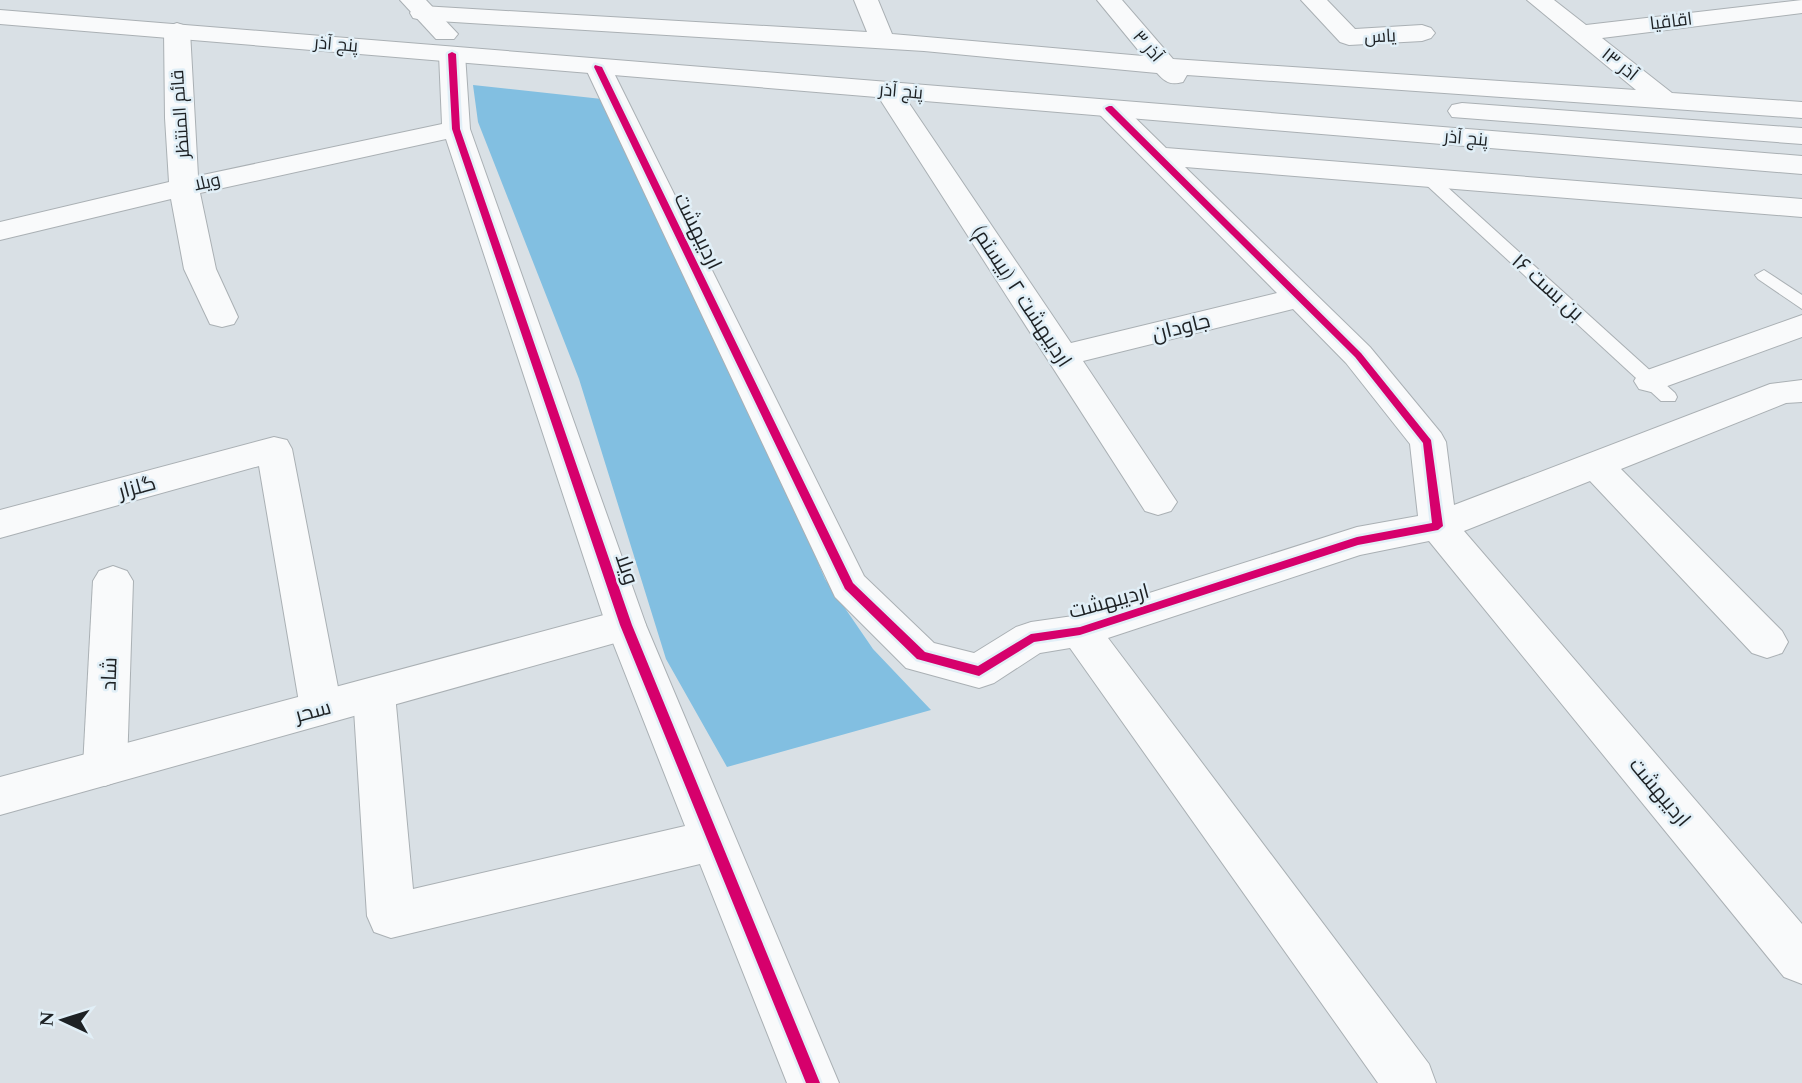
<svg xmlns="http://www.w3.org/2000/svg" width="1802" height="1083" font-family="Spectral,Cairo,serif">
  <rect width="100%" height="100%" fill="#d9e0e5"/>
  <!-- forest -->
  <polygon fill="#82bfe1" points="473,85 611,100 716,318 825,579 873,649 931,710 727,767 666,659 579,379 478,122"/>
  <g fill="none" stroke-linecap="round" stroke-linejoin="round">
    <defs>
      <g id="service">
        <polygon points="1428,173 1434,175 1675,393 1677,397 1675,401 1661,401 1422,181 1422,175"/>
        <polygon points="1764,270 1802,295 1802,309 1758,279 1755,275"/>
      </g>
      <g id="minor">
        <path d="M854,0h24l14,34 251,22 -46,-56h25l51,59 463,31 -109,-90h27l32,25 216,-25v13l-200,25 70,55 130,9v16l-615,-43 -4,7c-12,3 -17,1 -26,-9l-233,-22 -502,-31 -9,-2 -3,-5 3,-5 9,-2 445,26z"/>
        <polygon points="1301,0 1327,0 1355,29 1422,25 1431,28 1435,33 1431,38 1422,41 1349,45 1340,42"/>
        <polygon points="177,23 186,26 190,31 198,176 442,124 439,54 443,49 461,49 465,54 470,129 646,625 839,1083 787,1083 700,864 391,938 374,932 367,916 353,694 359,682 374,677 389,682 395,694 413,889 685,826 606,625 446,139 200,193 216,269 238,317 234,324 222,327 210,324 184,269 171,199 0,240 0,222 169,182 165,118 164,31 168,26"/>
        <polygon points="598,59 607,61 611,67 864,576 934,643 974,653 1016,627 1031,622 1080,615 1357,527 1418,516 1410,444 1346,363 1293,309 1083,361 1177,502 1171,511 1158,515 1145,511 874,90 878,84 896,84 1071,343 1277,293 1099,114 1095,108 1099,102 1119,102 1166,148 1802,199 1802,217 1185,167 1370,347 1441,433 1446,442 1454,505 1770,384 1802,380 1802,402 1786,403 1621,469 1782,631 1788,642 1782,653 1767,658 1752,653 1590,481 1464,531 1802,924 1802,984 1784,977 1429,541 1360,555 1108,638 1429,1064 1436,1083 1378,1083 1070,648 1040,653 994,683 979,688 906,668 835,597 585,67 589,61"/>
        <polygon points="1802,315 1802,337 1651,392 1639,389 1634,381 1639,373"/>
        <polygon points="274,437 287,440 292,449 342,708 336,720 321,725 306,720 300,708 259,466 0,538 0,510"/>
        <polygon points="113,566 127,571 133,581 127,767 121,780 105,786 89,780 83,767 93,581 99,571"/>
      </g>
      <g id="tertiary">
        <polygon points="400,0 426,0 458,34 454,39 436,39"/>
        <polygon points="626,609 640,614 646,625 640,636 0,815 0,777"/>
      </g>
      <g id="secondary">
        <polygon points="0,10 1802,156 1802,174 0,24"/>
        <polygon points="1462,103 1802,128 1802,144 1452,117 1448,111 1452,105"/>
      </g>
    </defs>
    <!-- service casing -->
    <use href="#service" stroke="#aab0b4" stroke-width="2"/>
    <!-- minor casing -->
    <use href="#minor" stroke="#aab0b4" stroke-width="2"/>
    <!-- tertiary casing -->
    <use href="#tertiary" stroke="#aab0b4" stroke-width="2"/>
    <!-- secondary casing -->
    <use href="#secondary" stroke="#aab0b4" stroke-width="2"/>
    <!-- service -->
    <use href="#service" fill="#f9fafb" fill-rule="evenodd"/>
    <!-- minor -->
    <use href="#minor" fill="#f9fafb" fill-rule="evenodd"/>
    <!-- tertiary -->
    <use href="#tertiary" fill="#f9fafb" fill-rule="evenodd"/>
    <!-- secondary -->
    <use href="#secondary" fill="#f9fafb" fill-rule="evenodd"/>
    <defs>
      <g id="cycleway">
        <polygon points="452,52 456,54 460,129 632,625 820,1083 806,1083 620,625 452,129 448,54"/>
        <polygon points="595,65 602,67 853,583 925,652 978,666 1031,634 1080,627 1357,537 1432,523 1423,443 1355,357 1106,110 1105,108 1109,106 1112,106 1361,353 1431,440 1443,526 1438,530 1358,545 1080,635 1034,642 979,676 917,659 845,589 594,67"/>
      </g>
    </defs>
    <!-- cycleway casing -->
    <use href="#cycleway" stroke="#e1eff7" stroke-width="5"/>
    <!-- cycleway -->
    <use href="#cycleway" fill="#d6006c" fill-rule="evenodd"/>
  </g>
  <g text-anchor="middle" stroke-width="5" stroke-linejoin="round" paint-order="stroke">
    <!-- far-street labels -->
    <g font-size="18" fill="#1d2124" stroke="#e1eff7">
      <text transform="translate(1671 21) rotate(-7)" y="6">اقاقیا</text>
      <text transform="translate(1380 36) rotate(-3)" y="6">یاس</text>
      <text transform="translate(336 44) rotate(5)" y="6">پنج آذر</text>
      <text transform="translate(1148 46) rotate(49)" y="6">آذر ۳</text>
      <text transform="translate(1620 64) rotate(39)" y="6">۱۳ آذر</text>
      <text transform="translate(901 91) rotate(5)" y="6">پنج آذر</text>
      <text transform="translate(180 114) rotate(-94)" y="6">قائم المنتظر</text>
      <text transform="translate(1466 138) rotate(5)" y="6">پنج آذر</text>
      <text transform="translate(207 182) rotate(-13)" y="6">ویلا</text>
    </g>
    <!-- street labels -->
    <g font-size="21" fill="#1d2124" stroke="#e1eff7">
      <text transform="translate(698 231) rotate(64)" y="7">اردیبهشت</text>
      <text transform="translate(1548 287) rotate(42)" y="7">بن بست ۱۶</text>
      <text transform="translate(1022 296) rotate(57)" y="7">اردیبهشت ۲ (بیستم)</text>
      <text transform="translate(1181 327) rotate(-14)" y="7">جاودان</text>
      <text transform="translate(137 487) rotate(-15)" y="7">گلزار</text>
      <text transform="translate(627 569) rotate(71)" y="7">ویلا</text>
      <text transform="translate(1109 601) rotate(-15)" y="7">اردیبهشت</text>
      <text transform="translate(109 674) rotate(-88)" y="7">شاد</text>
      <text transform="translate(313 711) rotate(-15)" y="7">سحر</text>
      <text transform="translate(1660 792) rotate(50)" y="7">اردیبهشت</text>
    </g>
  </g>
  <!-- north arrow -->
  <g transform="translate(63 1020) rotate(274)" stroke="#e1eff7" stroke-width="5" paint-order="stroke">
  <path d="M0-5L12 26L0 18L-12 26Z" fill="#1d2124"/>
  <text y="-10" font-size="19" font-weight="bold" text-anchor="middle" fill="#1d2124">N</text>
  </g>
</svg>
